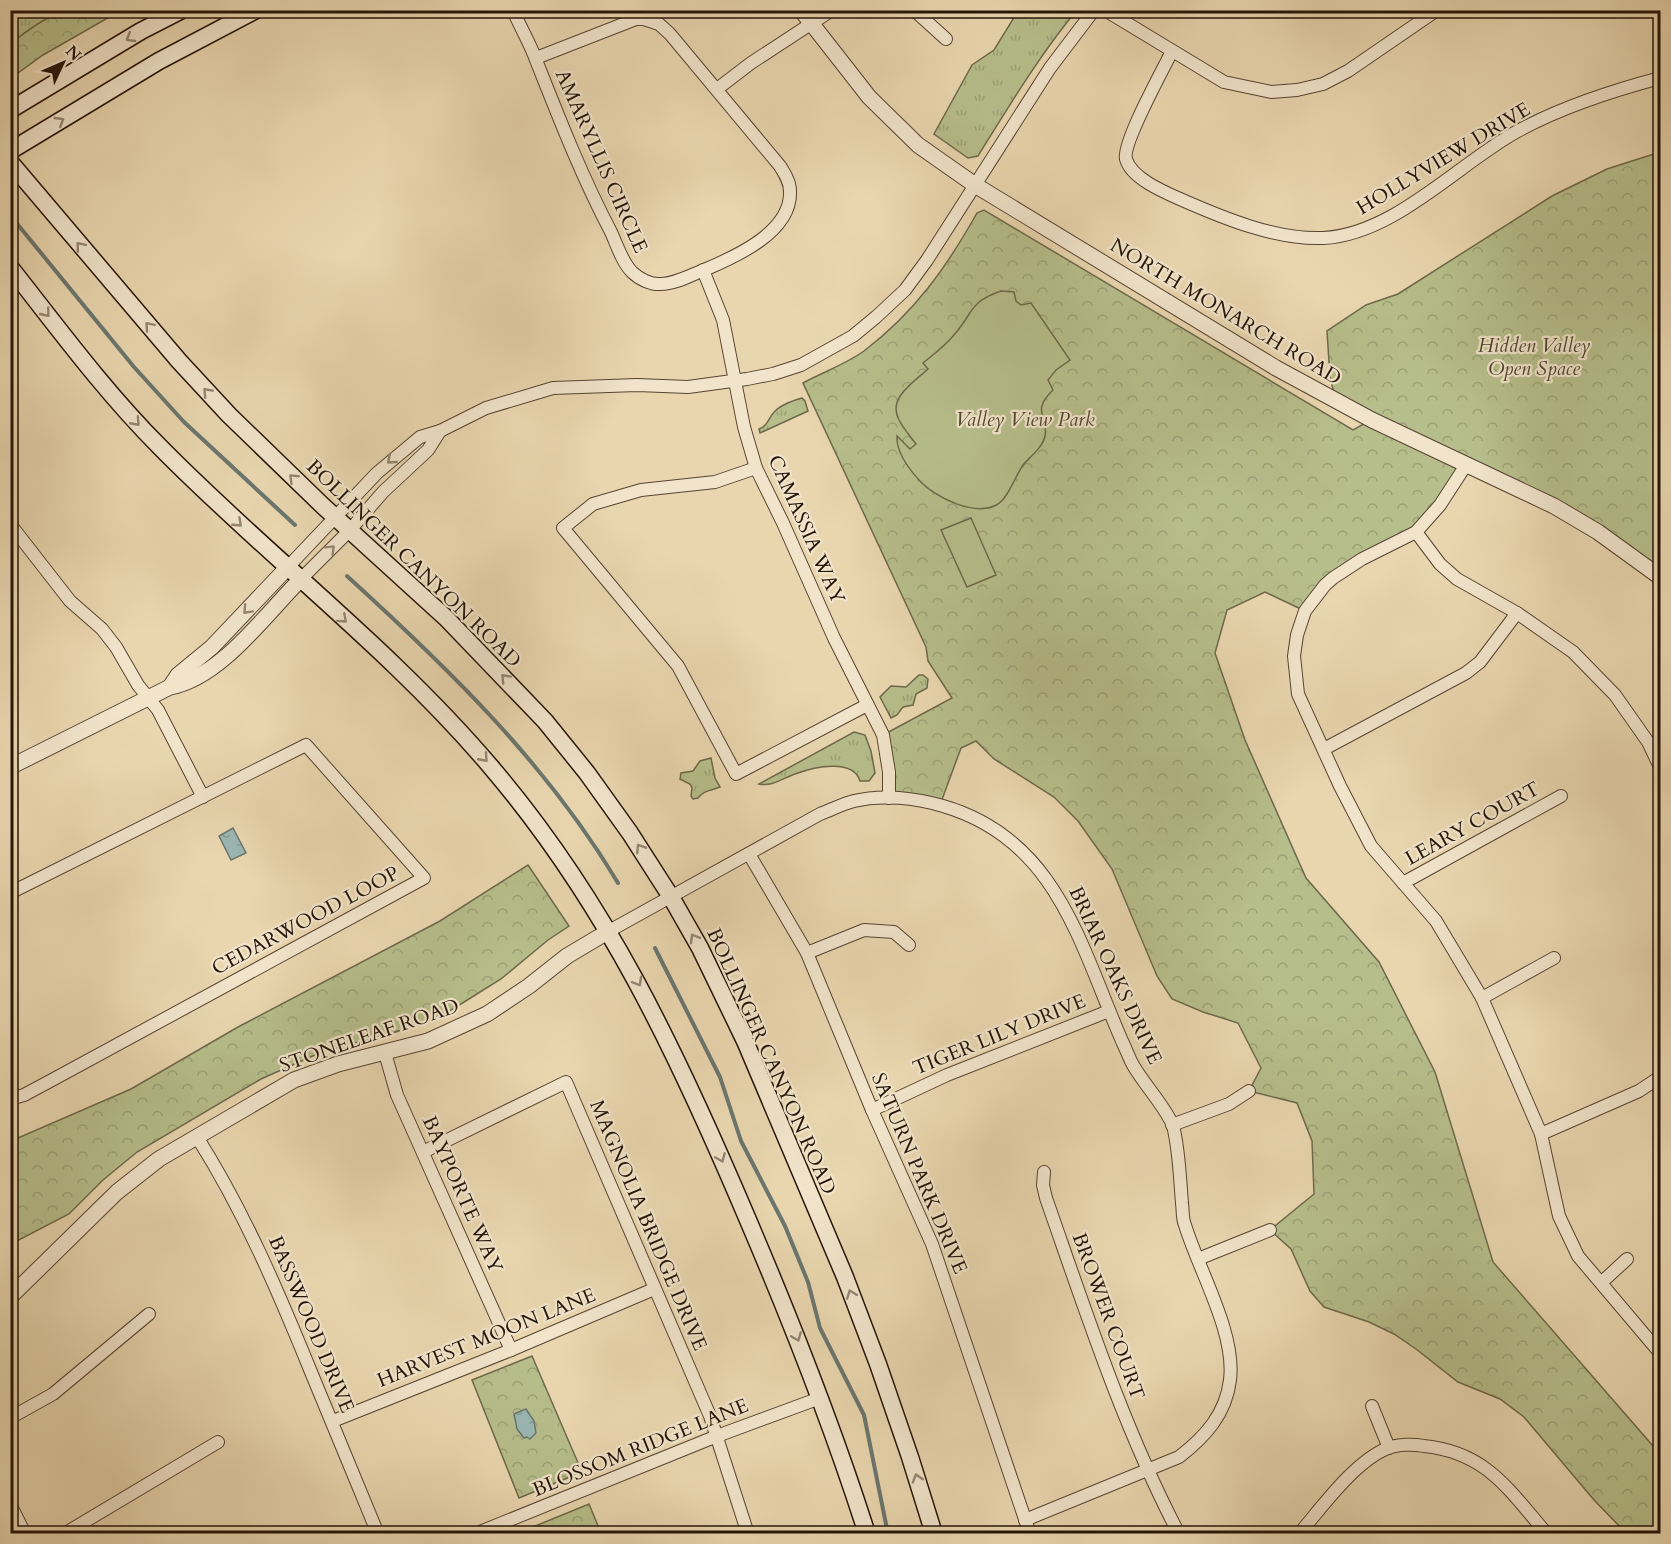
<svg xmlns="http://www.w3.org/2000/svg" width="1671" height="1544" font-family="Cardo,serif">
  <defs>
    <pattern id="grass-tufts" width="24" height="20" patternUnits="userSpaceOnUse" patternTransform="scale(1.5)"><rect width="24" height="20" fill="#b6be8b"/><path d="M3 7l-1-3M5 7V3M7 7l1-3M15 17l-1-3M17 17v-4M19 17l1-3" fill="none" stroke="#9ca276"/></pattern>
    <pattern id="forest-crowns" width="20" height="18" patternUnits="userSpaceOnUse" patternTransform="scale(1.5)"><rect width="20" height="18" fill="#b6be8b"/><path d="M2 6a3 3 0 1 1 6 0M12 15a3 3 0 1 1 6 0" fill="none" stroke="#9ca276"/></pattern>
    <pattern id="water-ripples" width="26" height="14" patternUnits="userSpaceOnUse" patternTransform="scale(1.5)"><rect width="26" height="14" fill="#9ab7b3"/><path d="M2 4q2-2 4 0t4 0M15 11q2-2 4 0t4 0" fill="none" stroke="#859c98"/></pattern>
  </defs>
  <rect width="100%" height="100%" fill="#e9d6af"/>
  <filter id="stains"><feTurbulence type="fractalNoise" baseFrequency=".00333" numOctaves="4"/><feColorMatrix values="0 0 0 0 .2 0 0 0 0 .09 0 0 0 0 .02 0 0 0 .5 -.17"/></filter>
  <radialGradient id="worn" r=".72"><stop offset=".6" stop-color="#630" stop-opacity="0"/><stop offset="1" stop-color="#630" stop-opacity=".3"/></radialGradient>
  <!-- grass -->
  <g fill="url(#grass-tufts)" stroke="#6e694a" stroke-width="1.5">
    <path d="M25,11h43c-23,6 -39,19 -57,32l-1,-20z"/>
    <path d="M1018,11h58c-37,45 -67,95 -98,145l-10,2 -34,-24 38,-69 22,-15z"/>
    <path d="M802,398l3,3 3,10 -48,22 -1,-4c10,-4 9,-11 16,-18 6,-6 19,-11 27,-13z"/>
    <polygon points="919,675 923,675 928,679 927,688 916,694 913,705 903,707 897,715 891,718 880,697 891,686 906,687"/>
    <path d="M854,732l11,3 6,16 4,22 -6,8h-9c-7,-23 -46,-14 -65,-7 -12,4 -23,13 -36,10z"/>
    <path d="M711,758l4,20 5,9c-9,4 -16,3 -22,11l-5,1 -2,-3 1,-8 -2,-4 -10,-5 1,-6 12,-2 7,-10z"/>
  </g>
  <!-- forest -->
  <g fill="url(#forest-crowns)" stroke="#6e694a" stroke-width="1.5">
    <path d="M68,11h52l-77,44 -32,23v-35c18,-13 34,-27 57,-32z"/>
    <path d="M1660,152v425l-19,-16 -175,-95 -50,66 -54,27 -57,52 -40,-19 -38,18 -12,43 30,87 61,138 73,84 56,110 58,190 167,192v79h-34l-32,-33 -70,-83 -24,-18 -42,-17 -42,-33 -22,-15 -25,-12 -45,-15 -14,-16 -19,-42 -21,-19 44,-36 -2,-53 -15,-38 -48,-12 12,-23 -23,-45 -35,-11 -31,-13 -15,-23 -45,-107 -34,-48 -24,-24 -60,-38 -18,-18 -15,7 -21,57 -51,-7 -6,-63 69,-37 -24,-37 -2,-14 -123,-264c20,-11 43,-19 61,-32 51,-39 82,-83 113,-138l7,-3 369,220 18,-10 -35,-20 -6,-22 -3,-47 39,-26 32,-11 154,-98 55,-27z"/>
    <polygon points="528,865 569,926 548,940 501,979 453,1009 427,1021 390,1034 324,1051 261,1079 137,1152 103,1180 69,1214 11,1244 11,1141 131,1089 238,1027 440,921"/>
    <polygon points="532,1356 582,1472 519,1498 472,1380"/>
    <polygon points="589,1504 601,1533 530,1533 528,1529"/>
  </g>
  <!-- garden -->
  <g fill="#b6be8b" stroke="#6e694a" stroke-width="1.5">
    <path d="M1001,291l13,1 2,9 5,4 10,-2 39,57 -14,10 -8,10 5,10c-23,22 -4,27 -8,46 -2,11 -15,21 -22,29 -7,10 -15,33 -25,39 -22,14 -64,-7 -79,-24 -10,-11 -23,-29 -22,-44l13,13 6,-5c-6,-8 -13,-16 -17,-24 -12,-22 15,-38 29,-51l-5,-6c11,-9 22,-17 31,-28 20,-23 15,-33 47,-44z"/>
    <polygon points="971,518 996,575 967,587 941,530"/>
  </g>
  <!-- water -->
  <g fill="url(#water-ripples)" stroke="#6b766f" stroke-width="1.5">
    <polygon points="233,828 246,853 231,860 219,836"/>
    <polygon points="526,1409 534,1421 536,1433 530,1439 527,1437 524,1438 517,1429 514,1414"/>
  </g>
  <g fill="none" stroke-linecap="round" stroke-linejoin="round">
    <!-- stream -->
    <g stroke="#6b766f" stroke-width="4">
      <polyline points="10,215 134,367 184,422 295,525"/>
      <path d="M347,576c102,93 200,188 271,307"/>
      <polyline points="655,948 720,1077 741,1141 785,1226 808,1282 820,1328 864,1415 888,1534"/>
    </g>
    <defs>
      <g id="minor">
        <path d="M513,10c7,17 17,33 23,50 23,58 46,117 75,172 6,13 11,30 21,40 7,7 19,13 29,12 14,0 30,-9 43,-14 31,-13 88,-38 86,-79 0,-9 -5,-17 -10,-25l-110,-132 -11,-10 -15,-5h-8l-100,39"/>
        <polyline points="914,10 946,39"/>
        <polyline points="1105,10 1224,82 1271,92 1297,90 1323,84 1348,71 1437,10"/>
        <path d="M1172,51c-9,19 -50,92 -46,108 5,19 38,33 54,40 43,19 96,41 143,39 70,-3 134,-73 193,-106 45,-25 95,-41 144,-54"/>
        <polyline points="717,89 751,63 832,10"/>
        <polyline points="703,270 723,320 744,427 756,468 783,523 834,638 883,735 889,772 889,798"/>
        <polyline points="1466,465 1440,505 1416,532 1362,559 1333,578 1325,585 1305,611 1297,635 1294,656 1298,694 1340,786 1371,846 1436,921 1482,998 1541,1134 1559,1216 1578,1256 1660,1353"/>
        <polyline points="756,468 715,482 641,490 593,504 563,528 678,666 736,774 867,705"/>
        <polyline points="10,524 70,601 102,629 116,647 138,685 158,710 203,797"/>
        <polyline points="1416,532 1440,564 1457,579 1517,613 1573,652 1615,695 1648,742 1660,767"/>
        <polyline points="287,568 377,473 420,437 440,431 486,408 553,388 637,385 688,387 747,379 773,374 801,365 853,336 876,317 905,290 927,260 1050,68 1094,10"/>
        <polyline points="300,580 350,530 383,492 428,450 440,431"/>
        <polyline points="1324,749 1466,673 1480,662 1517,613"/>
        <polyline points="749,854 807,953 872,1110 932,1244 1030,1534"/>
        <polyline points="1403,883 1561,796"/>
        <polyline points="10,893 306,745 424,878 52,1080 24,1095 10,1099"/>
        <path d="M609,931l211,-117c11,-4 22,-10 34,-13 28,-7 62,-3 89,5 114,33 137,139 179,235 4,8 7,17 11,24 10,18 34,44 40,61 6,22 7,54 9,77 1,7 0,15 3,22 14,46 51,108 45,155 -4,34 -25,57 -51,77l-154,63"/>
        <polyline points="807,953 864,930 894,932 909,945"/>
        <polyline points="1482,998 1554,958"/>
        <polyline points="385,1053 397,1095 511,1350"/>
        <polyline points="872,1110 947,1075 1109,1011"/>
        <polyline points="1172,1125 1229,1104 1249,1091"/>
        <polyline points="1541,1134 1639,1091 1660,1077"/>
        <path d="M197,1137c47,74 81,154 114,235 22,54 45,108 67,162"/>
        <polyline points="423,1152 566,1082 710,1416 748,1534"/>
        <path d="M1044,1172l-1,13 3,13c40,114 77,229 133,336"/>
        <polyline points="1198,1259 1270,1230"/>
        <polyline points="1602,1282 1627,1259"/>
        <polyline points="1372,1406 1389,1448"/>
        <polyline points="10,1418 53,1394 149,1314"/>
        <polyline points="333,1421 511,1350 654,1289"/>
        <polyline points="10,1504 25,1534"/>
        <polyline points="64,1534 218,1442"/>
        <polyline points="475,1534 717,1436 820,1398"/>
        <path d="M1299,1534c23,-27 56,-73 89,-86 10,-4 26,-4 36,-2 62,6 85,44 123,88"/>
      </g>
      <g id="tertiary">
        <polyline points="801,10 869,97 918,145 975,185 1276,368 1372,420 1554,506 1598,532 1660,577"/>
        <polyline points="170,687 178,675 212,647 287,568"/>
        <path d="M10,767l160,-80c50,-9 95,-72 130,-107"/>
        <polyline points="10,1297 117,1192 159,1159 294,1080 338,1064 428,1041 487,1014 529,986 567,956 609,931"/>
      </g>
      <g id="secondary">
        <polyline points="10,110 141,31 182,10"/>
        <polyline points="10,151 159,61 256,10"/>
        <polyline points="10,162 179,361 229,415 323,506 446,618 545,721 587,773 630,833 671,897 700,948 745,1041 845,1277 878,1364 910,1457 934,1534"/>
        <path d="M10,267c48,61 95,125 150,180 107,109 232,203 331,320 115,135 185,284 254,446 45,105 87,211 122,321"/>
      </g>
    </defs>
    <!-- minor casing -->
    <use href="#minor" stroke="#564432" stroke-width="14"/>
    <!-- tertiary casing -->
    <use href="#tertiary" stroke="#564432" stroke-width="17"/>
    <!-- secondary casing -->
    <use href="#secondary" stroke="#251408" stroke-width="19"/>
    <!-- minor -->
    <use href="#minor" stroke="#f1e4cb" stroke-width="12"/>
    <!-- tertiary -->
    <use href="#tertiary" stroke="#f1e4cb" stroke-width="15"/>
    <!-- secondary -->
    <use href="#secondary" stroke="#f1e4cb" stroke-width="16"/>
  </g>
  <!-- one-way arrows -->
  <defs><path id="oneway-chevron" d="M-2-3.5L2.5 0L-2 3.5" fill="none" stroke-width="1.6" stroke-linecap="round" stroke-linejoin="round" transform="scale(1.5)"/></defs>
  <g stroke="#958673">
    <use href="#oneway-chevron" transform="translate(130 38) rotate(149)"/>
    <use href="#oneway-chevron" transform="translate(60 121) rotate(-31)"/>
    <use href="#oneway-chevron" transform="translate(80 246) rotate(-130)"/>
    <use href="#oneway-chevron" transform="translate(46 313) rotate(51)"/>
    <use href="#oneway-chevron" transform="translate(149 326) rotate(-131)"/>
    <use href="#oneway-chevron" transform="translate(207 392) rotate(-133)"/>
    <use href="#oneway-chevron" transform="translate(136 422) rotate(48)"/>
    <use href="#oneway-chevron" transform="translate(391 460) rotate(139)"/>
    <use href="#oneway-chevron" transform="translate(293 478) rotate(-136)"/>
    <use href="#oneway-chevron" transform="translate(238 523) rotate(43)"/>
    <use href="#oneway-chevron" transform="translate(331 549) rotate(-45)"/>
    <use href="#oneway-chevron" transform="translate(247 610) rotate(133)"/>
    <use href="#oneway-chevron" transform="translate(343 619) rotate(42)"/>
    <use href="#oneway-chevron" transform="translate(505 678) rotate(-133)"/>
    <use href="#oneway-chevron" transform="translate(484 758) rotate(48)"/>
    <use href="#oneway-chevron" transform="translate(640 848) rotate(-123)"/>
    <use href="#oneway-chevron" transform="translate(694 938) rotate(-120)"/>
    <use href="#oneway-chevron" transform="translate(638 982) rotate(60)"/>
    <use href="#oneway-chevron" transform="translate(721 1158) rotate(67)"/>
    <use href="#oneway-chevron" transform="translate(851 1294) rotate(-111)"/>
    <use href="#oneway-chevron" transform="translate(797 1337) rotate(68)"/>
    <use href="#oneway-chevron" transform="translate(917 1478) rotate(-107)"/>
  </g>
  <g text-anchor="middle" stroke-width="4.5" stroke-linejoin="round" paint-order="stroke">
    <!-- street labels -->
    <g font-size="20" fill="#251408" stroke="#f1e4cb">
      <text transform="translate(1443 158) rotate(-31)" y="7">HOLLYVIEW DRIVE</text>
      <text transform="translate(602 161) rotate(66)" y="7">AMARYLLIS CIRCLE</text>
      <text transform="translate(1226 311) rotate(31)" y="7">NORTH MONARCH ROAD</text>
      <text transform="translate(807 529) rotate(66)" y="7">CAMASSIA WAY</text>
      <text transform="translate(414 563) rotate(44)" y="7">BOLLINGER CANYON ROAD</text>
      <text transform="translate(1472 823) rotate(-29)" y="7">LEARY COURT</text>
      <text transform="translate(305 920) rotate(-28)" y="7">CEDARWOOD LOOP</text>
      <text transform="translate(1116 975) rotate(65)" y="7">BRIAR OAKS DRIVE</text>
      <text transform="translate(999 1034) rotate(-22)" y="7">TIGER LILY DRIVE</text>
      <text transform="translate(369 1035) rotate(-19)" y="7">STONELEAF ROAD</text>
      <text transform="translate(772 1061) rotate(66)" y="7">BOLLINGER CANYON ROAD</text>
      <text transform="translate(920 1173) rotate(67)" y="7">SATURN PARK DRIVE</text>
      <text transform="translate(463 1194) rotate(66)" y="7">BAYPORTE WAY</text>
      <text transform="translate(649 1225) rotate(67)" y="7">MAGNOLIA BRIDGE DRIVE</text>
      <text transform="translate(1109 1316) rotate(70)" y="7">BROWER COURT</text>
      <text transform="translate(312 1324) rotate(67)" y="7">BASSWOOD DRIVE</text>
      <text transform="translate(486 1337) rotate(-22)" y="7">HARVEST MOON LANE</text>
      <text transform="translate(640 1447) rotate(-22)" y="7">BLOSSOM RIDGE LANE</text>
    </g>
    <!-- park labels -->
    <g font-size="20" font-style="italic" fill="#50472f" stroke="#f1e4cb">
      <text x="1534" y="352">Hidden Valley<tspan x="1534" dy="23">Open Space</tspan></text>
      <text x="1025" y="426">Valley View Park</text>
    </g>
  </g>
  <!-- margin -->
  <rect width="1671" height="1544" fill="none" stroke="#e9d6af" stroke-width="36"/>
  <rect x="12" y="12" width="1647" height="1520" fill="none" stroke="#251408" stroke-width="3"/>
  <rect x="18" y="18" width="1635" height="1508" fill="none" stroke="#251408" stroke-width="1.5"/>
  <!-- north arrow -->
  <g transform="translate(63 63) rotate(46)" stroke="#f1e4cb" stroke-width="4.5" paint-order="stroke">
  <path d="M0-4.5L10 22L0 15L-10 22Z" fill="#251408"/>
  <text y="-9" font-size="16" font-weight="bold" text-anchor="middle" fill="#251408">N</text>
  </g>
  <rect width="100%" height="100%" filter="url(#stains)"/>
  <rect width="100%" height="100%" fill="url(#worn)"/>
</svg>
